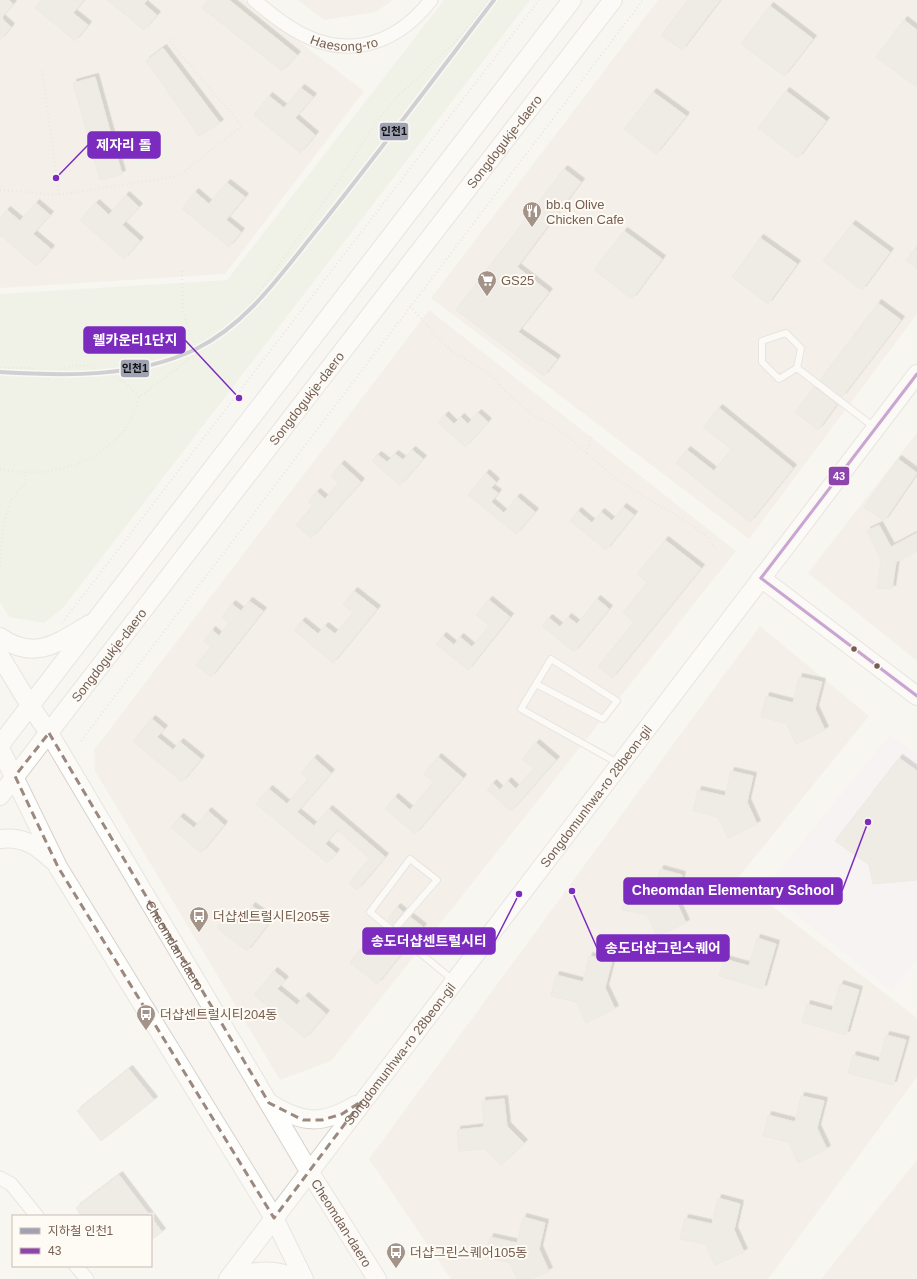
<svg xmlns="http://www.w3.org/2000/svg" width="917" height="1279" font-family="Helvetica,'Noto Sans KR',sans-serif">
  <defs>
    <filter id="shadow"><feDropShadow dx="3.5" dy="-3.5" stdDeviation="0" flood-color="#0004"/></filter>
  </defs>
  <rect width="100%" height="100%" fill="#f8f5f1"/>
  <!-- residential -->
  <g fill="#f0e8df">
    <polygon points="0,0 244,0 364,91 225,274 0,288"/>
    <polygon points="298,0 393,0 375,12 324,20"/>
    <polygon points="658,0 917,0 917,314 749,539 431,298"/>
    <polygon points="429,310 736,551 331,1061 280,1080 95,771 94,750"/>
    <polygon points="917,433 917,661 808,573"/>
    <polygon points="760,626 869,716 737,879 917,1018 917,1077 768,1279 451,1279 369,1159"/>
    <polygon points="917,1160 917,1279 821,1279"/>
  </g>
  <!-- education -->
  <polygon fill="#f5eff5" points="890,735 917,755 917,959 892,991 764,889"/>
  <!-- green -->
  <g fill="#e6eedd">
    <polygon points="444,0 530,0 63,608 44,623 9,617 0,602 0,294 227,280"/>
    <polygon points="145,127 163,135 175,156 140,168 133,145"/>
  </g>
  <!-- building -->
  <g fill="#e5ded8" stroke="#e1d9d3" filter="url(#shadow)">
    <polygon points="0,0 9,0 13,4 1,18 11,27 0,40"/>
    <polygon points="42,0 84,0 73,13 88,25 75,41 35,8"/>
    <polygon points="107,0 147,0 144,4 157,15 144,30"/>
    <polygon points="209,0 229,0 297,55 282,71 202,8"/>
    <polygon points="688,0 720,0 682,50 661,35"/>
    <polygon points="770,6 813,39 784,76 741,44"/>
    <polygon points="904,20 917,30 917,87 876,57"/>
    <polygon points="163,48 220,123 199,136 146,61"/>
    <polygon points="95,77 122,174 100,180 73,83"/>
    <polygon points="301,88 313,97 295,118 315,135 300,153 254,115 269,96 284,108"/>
    <polygon points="786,91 826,121 798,158 758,128"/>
    <polygon points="653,92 686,116 656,154 624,129"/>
    <polygon points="564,169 581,182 517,267 549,292 518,332 557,359 544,376 456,310"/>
    <polygon points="227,183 245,197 226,220 241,232 229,247 182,209 195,192 209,204"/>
    <polygon points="126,195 139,207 122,225 140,241 124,259 80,220 96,203 109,215"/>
    <polygon points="36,203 50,215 33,234 51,249 36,266 0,235 0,218 7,210 20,221"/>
    <polygon points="852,224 890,252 862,290 823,261"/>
    <polygon points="624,231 662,259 632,299 594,270"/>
    <polygon points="760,238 797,264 768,304 732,277"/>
    <polygon points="917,246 917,269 906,260"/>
    <polygon points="878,303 901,320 842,397 820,380"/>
    <polygon points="814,387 837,404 818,430 795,412"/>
    <polygon points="719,408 793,468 750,522 676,463 687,450 714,471 731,449 703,427"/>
    <polygon points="478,413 488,422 465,447 438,423 445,415 454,424 461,417 468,424"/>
    <polygon points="412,450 423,459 400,485 372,461 378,455 387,462 395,454 403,460"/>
    <polygon points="898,459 917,473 884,521 864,507"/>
    <polygon points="341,464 361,482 311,538 296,525 313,506 308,502 317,492 325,499 339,483 331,476"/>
    <polygon points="486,473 496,482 491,488 498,493 491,502 504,513 517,497 535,512 516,534 468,495"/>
    <polygon points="623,507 634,515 606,550 570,521 578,511 592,523 601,512 612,521"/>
    <polygon points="879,525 891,547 917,533 917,551 896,562 892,589 877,588 881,560 867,531"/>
    <polygon points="665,540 701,568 612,678 598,667 634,622 623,613 647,582 637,574"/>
    <polygon points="354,591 377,609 333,663 294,630 302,621 318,634 325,626 335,634 353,613 343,604"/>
    <polygon points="597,599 609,609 574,652 542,626 549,618 560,627 568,617 577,624"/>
    <polygon points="489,600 510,617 468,670 436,644 443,636 454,645 460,637 472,647 489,626 476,615"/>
    <polygon points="249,601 263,611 211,677 196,665 211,647 204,641 212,630 219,636 229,623 222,617 232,604 241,611"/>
    <polygon points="799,677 822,682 815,709 825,730 796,744 786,723 761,717 766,696 793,703"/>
    <polygon points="152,719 164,729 157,737 173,750 180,742 201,759 182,782 133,741"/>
    <polygon points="536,743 556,760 511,811 487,790 493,783 500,790 508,781 516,789 534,768 522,759"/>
    <polygon points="438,757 463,778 415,834 385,809 395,797 410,810 434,782 424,774"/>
    <polygon points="314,758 331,773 297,812 314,826 329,809 385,857 357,890 349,883 370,859 337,830 325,844 336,853 327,863 256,804 269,789 287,804 308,779 301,773"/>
    <polygon points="899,758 917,771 917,880 873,884 869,865 835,841"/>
    <polygon points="731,771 753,776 747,802 757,824 728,838 718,817 693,811 698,790 725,796"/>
    <polygon points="208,811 224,825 201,853 171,827 180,817 194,828"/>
    <polygon points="660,869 682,875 676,901 686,923 657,936 647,915 622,910 627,889 654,895"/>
    <polygon points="252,906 271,920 247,951 217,928 227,915 238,924"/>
    <polygon points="397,907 403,912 393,924 388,919"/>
    <polygon points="410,917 423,927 412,941 399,930"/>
    <polygon points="390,934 406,948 377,984 350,963 369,938 380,947"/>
    <polygon points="757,938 776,944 763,989 719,976 724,959 749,966"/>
    <polygon points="589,956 612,961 605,988 615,1009 586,1023 576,1002 551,996 556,975 583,982"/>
    <polygon points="274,971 285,980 277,989 297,1005 305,996 326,1014 305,1038 254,995"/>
    <polygon points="840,984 859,990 846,1035 802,1022 807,1004 832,1011"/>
    <polygon points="886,1035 906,1040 893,1085 848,1073 853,1055 879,1062"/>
    <polygon points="129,1069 154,1100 101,1141 77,1111"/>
    <polygon points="801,1096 824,1101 817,1128 827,1149 798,1163 788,1142 763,1136 768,1115 795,1122"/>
    <polygon points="504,1099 507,1126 524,1143 501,1165 485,1149 459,1151 457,1130 484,1127 482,1101"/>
    <polygon points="119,1175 150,1216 81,1216 76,1208"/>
    <polygon points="718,1198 740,1204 734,1230 744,1252 715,1265 705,1244 680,1239 685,1218 712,1224"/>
    <polygon points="151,1217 162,1232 151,1240"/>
    <polygon points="523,1217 545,1223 539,1249 549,1271 531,1279 517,1279 510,1263 485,1257 490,1237 517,1243"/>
  </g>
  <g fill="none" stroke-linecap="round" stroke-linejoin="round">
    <defs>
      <g id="lane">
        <polyline points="797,368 779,379 762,362 762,341 786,333 801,348 797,368 874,427"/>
        <polyline points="536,684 603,719 617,701 551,659 521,709 618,763"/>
        <polyline points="397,926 437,880 410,859 370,912 453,980"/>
      </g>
      <g id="street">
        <path id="s1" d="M254,0c17,14 35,29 56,38 47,20 91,1 121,-38"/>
        <polyline points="0,1178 11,1184 37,1216"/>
        <polyline points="76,1266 87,1279"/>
      </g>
      <g id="secondary">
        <polyline points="761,578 917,696"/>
        <path d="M0,637c35,25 59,5 90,-13"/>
        <path id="s2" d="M0,656l31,51 18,26 260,438 68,108"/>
        <polyline points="0,745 572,0"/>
        <polyline points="0,748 58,867 274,1218 304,1279"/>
        <path id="s3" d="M0,796l613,-796"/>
        <path d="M0,839c22,-3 37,6 52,21"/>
        <path d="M269,1103c34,21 53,22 87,2"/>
        <path id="s4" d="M228,1279l689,-905"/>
        <path d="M235,1279c17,-10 44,-10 61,0"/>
      </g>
    </defs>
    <!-- lane casing -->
    <use href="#lane" stroke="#d6d1cb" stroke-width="8"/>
    <!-- street casing -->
    <use href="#street" stroke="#d6d1cb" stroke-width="15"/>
    <!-- secondary casing -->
    <use href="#secondary" stroke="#d6d1cb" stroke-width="20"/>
    <!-- path -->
    <g stroke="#dad5d1" stroke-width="2" stroke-dasharray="1 3" stroke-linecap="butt">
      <polyline points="0,190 59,195 42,70"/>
      <polyline points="59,195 178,176 242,126 169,41 171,38"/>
      <polyline points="182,271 183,309 188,330 199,352"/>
      <polyline points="410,306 443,343 453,352 484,370 498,382 505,391 533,415 550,424 565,434 616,479 690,524 705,535 715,548"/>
      <polyline points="0,368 31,368 48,380 62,369 75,365 93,367 126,383 139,397"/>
      <polyline points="586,453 591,437"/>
      <path d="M0,469c56,13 126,-12 139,-72l99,-75 98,-137 41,-64 20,-24 63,-60 29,-37"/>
      <polyline points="0,566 4,521 12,499 25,483 26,472"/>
      <polyline points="62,623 539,0"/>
      <polyline points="81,741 643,0"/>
    </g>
    <!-- lane -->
    <use href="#lane" stroke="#fefefd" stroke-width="6"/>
    <!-- street -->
    <use href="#street" stroke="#fefefd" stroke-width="13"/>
    <!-- secondary -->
    <use href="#secondary" stroke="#fefefd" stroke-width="18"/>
    <defs>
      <g id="bus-1">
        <polyline points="761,578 917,374"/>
        <polyline points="761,578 917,696"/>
      </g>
    </defs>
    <!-- bus-1 casing -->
    <use href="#bus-1" stroke="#fefaf4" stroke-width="6"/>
    <!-- bus-1 -->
    <use href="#bus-1" stroke="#8e44ad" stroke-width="3"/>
    <defs>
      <path id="metro-1" d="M0,372c65,4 136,6 196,-23 53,-26 87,-78 124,-123 59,-74 116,-150 174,-226"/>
    </defs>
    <!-- metro-1 casing -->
    <use href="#metro-1" stroke="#fefaf4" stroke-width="7"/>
    <!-- metro-1 -->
    <use href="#metro-1" stroke="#9ea2b2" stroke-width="4"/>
  </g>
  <!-- marked area -->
  <path d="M0 0H917V1279H0ZM49,733l220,370 34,17h19l20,-6 20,-13 -88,117 -216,-351 -43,-91z" fill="#f8f5f1" fill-opacity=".55" fill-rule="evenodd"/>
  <path fill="none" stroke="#9b887e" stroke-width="3" stroke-dasharray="8 5" stroke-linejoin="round" d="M49,733l220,370 34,17h19l20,-6 20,-13 -88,117 -216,-351 -43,-91z"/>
  <!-- icons -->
  <defs>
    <symbol id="restaurant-pin" viewBox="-11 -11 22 30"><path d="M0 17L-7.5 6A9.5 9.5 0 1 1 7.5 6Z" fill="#a49389" stroke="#fefaf4"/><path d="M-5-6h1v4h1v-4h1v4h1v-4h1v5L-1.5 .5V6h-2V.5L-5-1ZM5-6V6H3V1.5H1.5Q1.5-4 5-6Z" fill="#fff"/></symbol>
    <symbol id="supermarket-pin" viewBox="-11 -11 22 30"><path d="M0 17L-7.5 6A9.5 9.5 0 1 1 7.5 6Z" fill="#a49389" stroke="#fefaf4"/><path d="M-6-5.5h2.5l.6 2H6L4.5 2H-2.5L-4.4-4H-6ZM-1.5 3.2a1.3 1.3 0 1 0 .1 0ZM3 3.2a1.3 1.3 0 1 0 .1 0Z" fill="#fff"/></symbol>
    <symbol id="bus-pin" viewBox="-11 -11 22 30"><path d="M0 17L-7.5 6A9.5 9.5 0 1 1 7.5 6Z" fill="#a49389" stroke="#fefaf4"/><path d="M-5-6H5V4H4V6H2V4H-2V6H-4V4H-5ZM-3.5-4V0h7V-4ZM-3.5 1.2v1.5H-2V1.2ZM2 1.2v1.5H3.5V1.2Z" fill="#fff"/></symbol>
  </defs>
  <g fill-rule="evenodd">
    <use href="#restaurant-pin" x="521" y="200" width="22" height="30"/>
    <use href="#supermarket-pin" x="476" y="269" width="22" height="30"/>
    <use href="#bus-pin" x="188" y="905" width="22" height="30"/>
    <use href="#bus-pin" x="135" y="1003" width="22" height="30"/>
    <use href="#bus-pin" x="385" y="1241" width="22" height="30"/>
  </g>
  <!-- markers -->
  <g fill="#765e51" stroke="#fefaf4" stroke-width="1.5">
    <circle cx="854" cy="649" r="3.5"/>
    <circle cx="877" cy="666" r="3.5"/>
  </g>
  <g text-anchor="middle" stroke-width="4" stroke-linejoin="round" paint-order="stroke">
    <!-- street labels -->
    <g font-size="13" fill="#765e51" stroke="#fefaf4">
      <text dy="5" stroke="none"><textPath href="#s1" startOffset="103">Haesong-ro</textPath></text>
      <text dy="5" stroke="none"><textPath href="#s3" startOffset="826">Songdogukje-daero</textPath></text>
      <text dy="5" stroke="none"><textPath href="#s3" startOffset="502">Songdogukje-daero</textPath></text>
      <text dy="5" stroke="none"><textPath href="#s3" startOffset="178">Songdogukje-daero</textPath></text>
      <text dy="5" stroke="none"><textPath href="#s4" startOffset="607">Songdomunhwa-ro 28beon-gil</textPath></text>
      <text dy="5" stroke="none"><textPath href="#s2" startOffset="338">Cheomdan-daero</textPath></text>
      <text dy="5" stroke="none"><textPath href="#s4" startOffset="283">Songdomunhwa-ro 28beon-gil</textPath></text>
      <text dy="5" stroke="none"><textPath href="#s2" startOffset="662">Cheomdan-daero</textPath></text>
    </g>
    <!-- poi labels -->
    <g font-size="13" fill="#765e51" stroke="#fefaf4" text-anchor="start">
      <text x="546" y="209">bb.q Olive<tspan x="546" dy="15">Chicken Cafe</tspan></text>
      <text x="501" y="285">GS25</text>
      <text x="213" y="921">더샵센트럴시티205동</text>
      <text x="160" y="1019">더샵센트럴시티204동</text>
      <text x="410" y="1257">더샵그린스퀘어105동</text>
    </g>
  </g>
  <!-- callouts -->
  <path fill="none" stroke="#7b2cbf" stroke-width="1.5" d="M56 178L88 145M239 398L185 340M868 822L842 891M519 894L495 941M572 891L597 948"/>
  <g fill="#7b2cbf" stroke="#fefaf4" stroke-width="1.5">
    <circle cx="56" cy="178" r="4"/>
    <circle cx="239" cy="398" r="4"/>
    <circle cx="868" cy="822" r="4"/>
    <circle cx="519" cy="894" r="4"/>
    <circle cx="572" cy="891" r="4"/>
  </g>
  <g fill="#7b2cbf" stroke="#7b2cbf" stroke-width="1.5">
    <rect x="88" y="132" width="72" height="26" rx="4"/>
    <rect x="84" y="327" width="101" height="26" rx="4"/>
    <rect x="624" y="878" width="218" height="26" rx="4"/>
    <rect x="363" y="928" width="132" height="26" rx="4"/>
    <rect x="597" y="935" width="132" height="26" rx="4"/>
  </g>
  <g font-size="14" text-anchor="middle" font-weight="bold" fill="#fff">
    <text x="124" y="150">제자리 돌</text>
    <text x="135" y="345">웰카운티1단지</text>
    <text x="733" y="895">Cheomdan Elementary School</text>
    <text x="429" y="946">송도더샵센트럴시티</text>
    <text x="663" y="953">송도더샵그린스퀘어</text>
  </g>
  <g stroke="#fefaf4" stroke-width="1.5">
    <rect x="379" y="122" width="30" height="19" rx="4" fill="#9ea2b2"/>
    <rect x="120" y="359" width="30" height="19" rx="4" fill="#9ea2b2"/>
    <rect x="828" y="466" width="22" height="20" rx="4" fill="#8e44ad"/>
  </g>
  <g font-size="11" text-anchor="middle" font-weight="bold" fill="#fff">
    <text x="839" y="480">43</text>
  </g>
  <g font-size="11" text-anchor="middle" font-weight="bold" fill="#111">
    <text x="394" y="135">인천1</text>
    <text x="135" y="372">인천1</text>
  </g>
  <!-- legend -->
  <rect x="12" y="1215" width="140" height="52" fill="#fefaf4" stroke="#c8bcb3"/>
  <rect x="20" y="1228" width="20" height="6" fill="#9ea2b2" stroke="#c8bcb3"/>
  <text x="48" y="1235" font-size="12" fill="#765e51">지하철 인천1</text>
  <rect x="20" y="1248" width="20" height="6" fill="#8e44ad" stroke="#c8bcb3"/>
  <text x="48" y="1255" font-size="12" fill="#765e51">43</text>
</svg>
